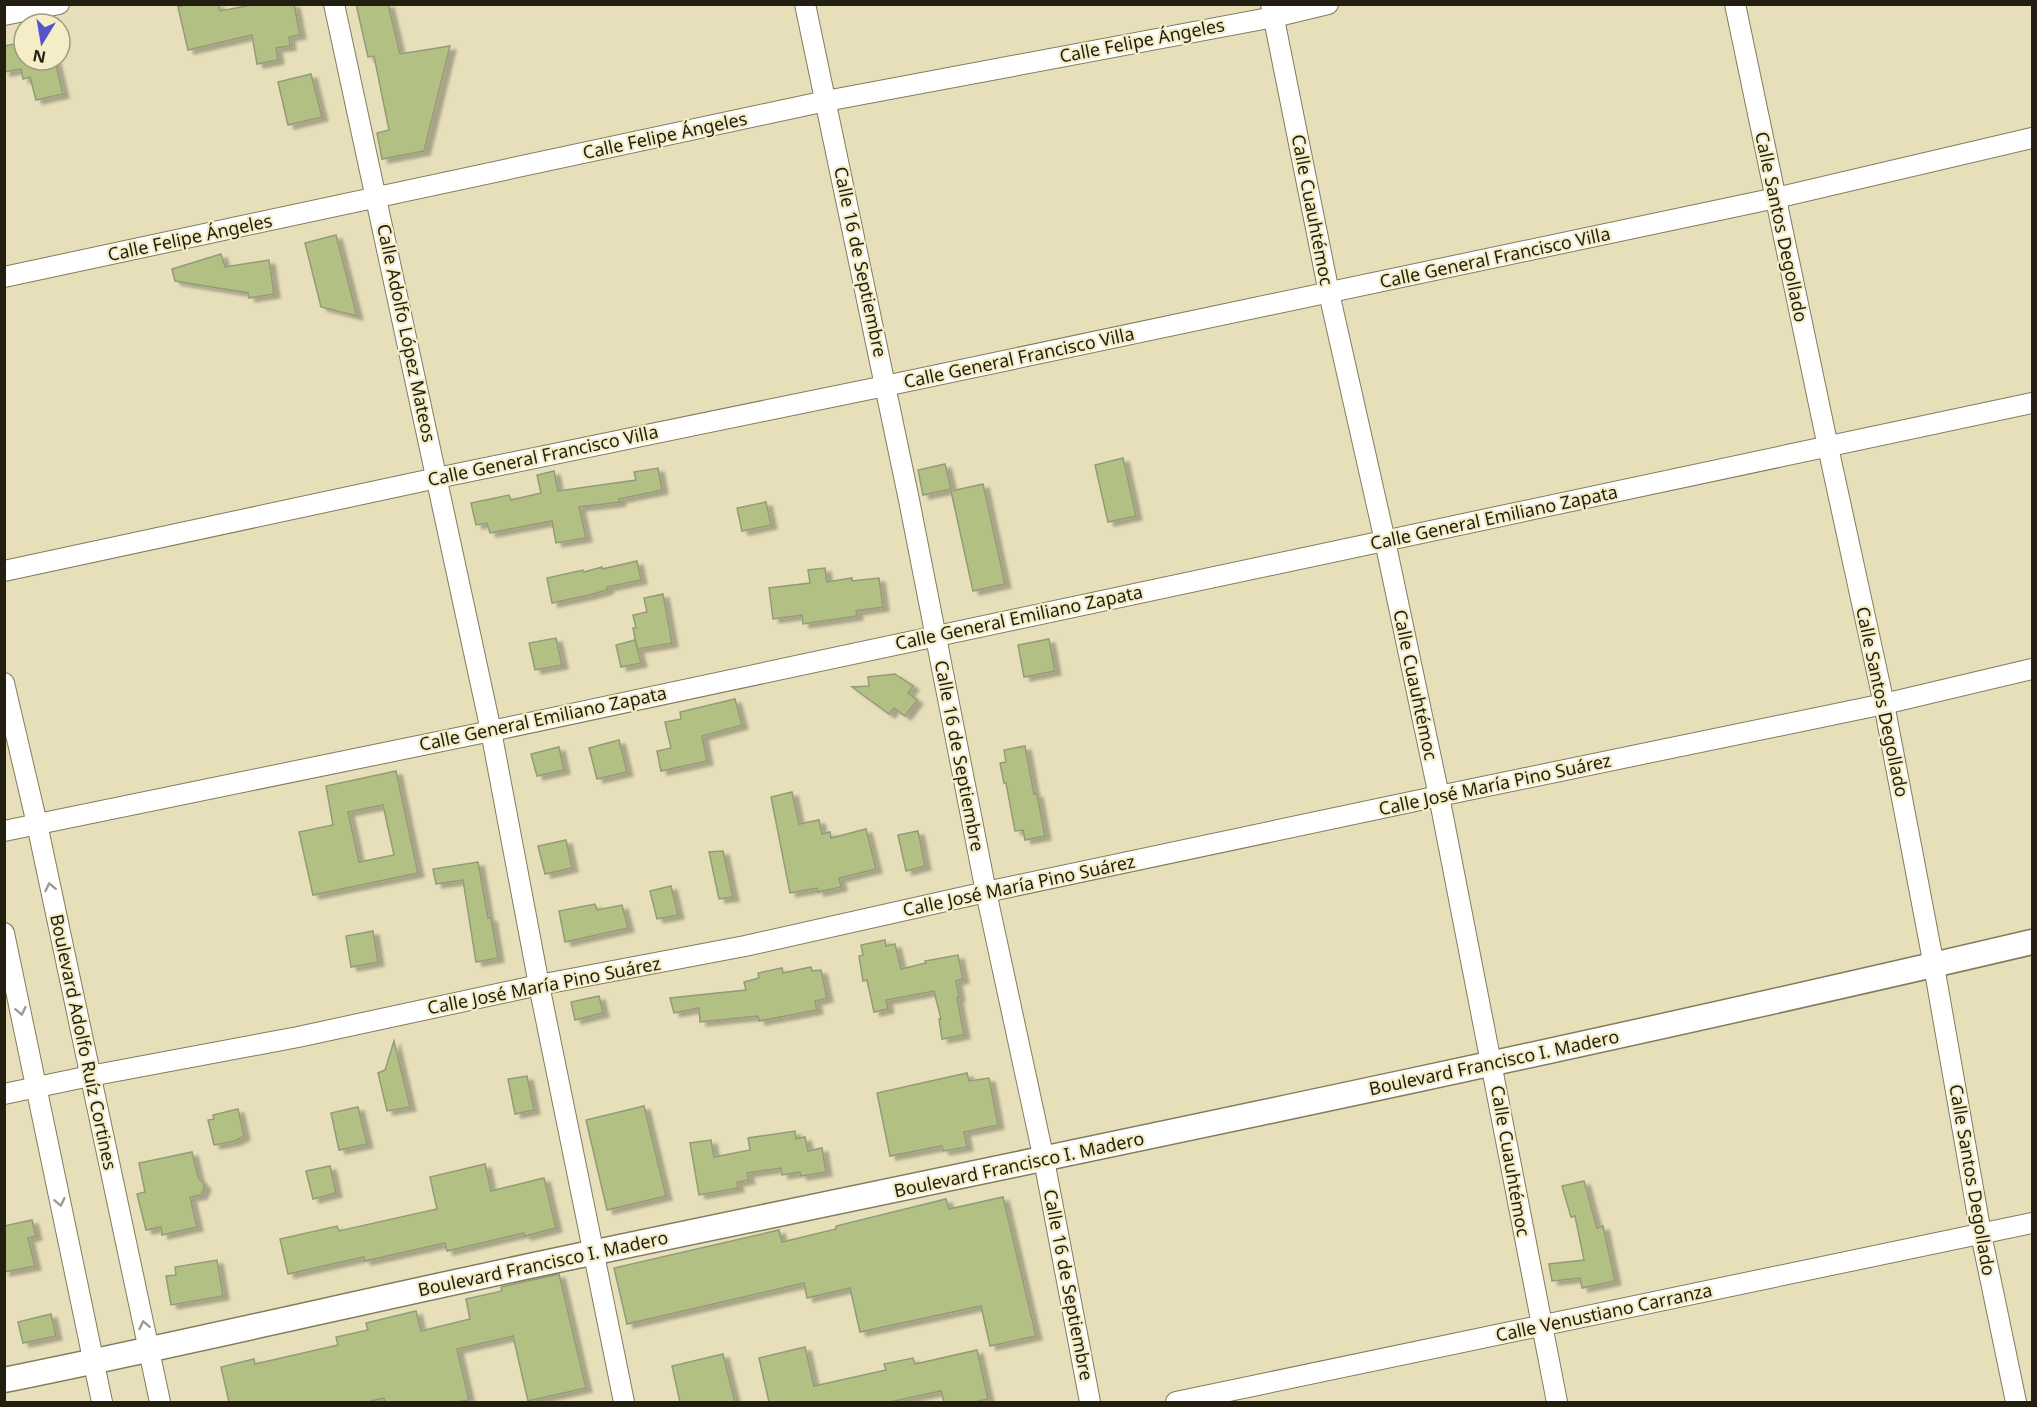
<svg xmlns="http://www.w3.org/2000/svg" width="2037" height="1407" font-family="'Noto Sans',sans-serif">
  <defs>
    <filter id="shadow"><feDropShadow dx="6" dy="4" stdDeviation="1.5" flood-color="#0004"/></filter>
  </defs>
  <rect width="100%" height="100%" fill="#e7dfba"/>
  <!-- building -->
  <g fill="#b3c083" stroke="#939b78" stroke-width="1.5" fill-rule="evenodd" filter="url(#shadow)">
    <polygon points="189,4 218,4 220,11 257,4 294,4 300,35 289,37 290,46 276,48 278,60 257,64 252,35 188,50 178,7"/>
    <polygon points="356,4 388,4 400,54 450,46 424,151 382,159 377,133 389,130 374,56 368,57"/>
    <polygon points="24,42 24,60 55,60 63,94 36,100 30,77 23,79 21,69 4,72 4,46"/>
    <polygon points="311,74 322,117 288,125 278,82"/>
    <polygon points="336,235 357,316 321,307 305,243"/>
    <polygon points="221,254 225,267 269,260 274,294 249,298 248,293 175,281 172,269"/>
    <polygon points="1123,458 1136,516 1108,522 1095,465"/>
    <polygon points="945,464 951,489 923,495 918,470"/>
    <polygon points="658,468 662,490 619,499 620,502 579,507 586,538 556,543 552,521 490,533 487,523 476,525 471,503 509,495 511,500 541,493 537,475 554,471 558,491 636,480 634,472"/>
    <polygon points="983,484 1005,584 973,591 951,491"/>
    <polygon points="766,502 771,525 742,531 737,508"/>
    <polygon points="637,561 641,580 607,587 607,590 589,595 552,603 547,578 583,570 584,572 602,567 602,569"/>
    <polygon points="825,568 827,582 852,578 852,581 879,578 883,607 856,611 857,616 803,624 802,615 773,619 769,588 810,583 808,570"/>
    <polygon points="663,594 672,643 637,649 633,628 636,628 633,615 647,612 644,598"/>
    <polygon points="556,638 562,665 535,670 529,643"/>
    <polygon points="1049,639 1055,671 1024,677 1018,645"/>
    <polygon points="635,640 641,663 621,667 616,645"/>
    <polygon points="895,674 913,686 908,693 917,700 905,716 894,708 889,714 852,687 869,686 868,677"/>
    <polygon points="735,699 742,725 702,736 707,761 661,771 657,751 671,748 665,722 681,719 680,712"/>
    <polygon points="619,740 627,772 597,779 589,748"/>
    <polygon points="1025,746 1034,794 1037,794 1045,836 1025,840 1023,830 1015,831 1006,783 1004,783 1000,763 1006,762 1004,750"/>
    <polygon points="559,747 564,770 537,776 531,754"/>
    <path d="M396,771l22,102 -105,22 -14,-63 34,-7 -7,-39zM383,805l11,50 -35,7 -11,-50z"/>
    <polygon points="792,792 799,824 819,820 822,834 830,832 831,838 866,829 876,869 839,878 841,887 818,892 817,888 790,893 771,797"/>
    <polygon points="918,831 925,866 906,871 898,835"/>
    <polygon points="566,840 572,868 545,874 538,846"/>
    <polygon points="723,851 733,897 719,899 709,852"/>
    <polygon points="478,862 488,918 491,918 498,958 476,962 463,880 436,884 433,869"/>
    <polygon points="671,886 678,915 657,919 650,891"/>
    <polygon points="595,904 597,910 622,905 628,928 565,942 559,911"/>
    <polygon points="373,931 378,962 351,967 346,936"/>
    <polygon points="885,940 886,946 895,944 901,969 926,963 925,961 958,955 963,979 956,981 959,997 957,998 964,1035 942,1039 939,1019 941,1019 934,991 886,1000 888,1009 874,1012 867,980 863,981 859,956 863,955 861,945"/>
    <polygon points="811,967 812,971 821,970 827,998 815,1001 817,1010 759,1021 758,1016 700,1022 699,1008 674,1013 670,998 746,990 744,982 759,978 758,973 782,968 783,973"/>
    <polygon points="599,996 603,1013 575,1020 571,1002"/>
    <polygon points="394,1041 410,1107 387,1111 378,1073 385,1070"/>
    <polygon points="967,1073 969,1081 989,1078 998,1125 964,1132 967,1147 943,1151 942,1146 890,1156 877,1093"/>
    <polygon points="527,1076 534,1110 515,1114 508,1079"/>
    <polygon points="644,1106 666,1196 607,1210 586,1120"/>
    <polygon points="358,1107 367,1144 339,1150 331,1113"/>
    <polygon points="238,1109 244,1136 235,1141 214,1145 208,1120 214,1119 213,1115"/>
    <polygon points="795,1131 796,1139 805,1137 808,1151 822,1148 826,1172 801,1176 800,1172 782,1175 781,1168 747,1173 749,1180 737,1182 738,1188 699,1195 690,1143 711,1140 714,1157 750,1150 748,1138"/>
    <polygon points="192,1152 198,1177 205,1186 201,1195 190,1197 197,1227 162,1235 161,1227 146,1230 137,1194 145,1192 139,1163"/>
    <polygon points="485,1164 491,1191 544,1178 556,1228 525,1236 524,1233 447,1251 445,1243 365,1261 364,1257 288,1274 280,1239 337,1226 339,1231 437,1209 430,1177"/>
    <polygon points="330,1166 336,1193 313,1199 306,1171"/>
    <polygon points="1584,1181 1597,1228 1603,1226 1615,1281 1582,1288 1580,1278 1552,1281 1549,1264 1584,1260 1575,1216 1571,1217 1562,1186"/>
    <polygon points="1003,1197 1036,1336 990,1346 981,1306 860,1332 850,1288 807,1298 804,1283 627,1324 614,1268 779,1230 782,1242 836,1229 836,1226 946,1199 949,1209"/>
    <polygon points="32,1220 36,1236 28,1238 35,1266 4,1272 4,1226"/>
    <polygon points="217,1260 223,1296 171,1305 166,1276 176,1275 175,1267"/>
    <polygon points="559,1274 586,1388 528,1401 513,1336 457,1349 469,1400 456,1402 385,1402 384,1398 367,1402 229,1402 221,1367 254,1359 255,1364 338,1345 336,1337 368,1330 366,1323 416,1311 421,1331 470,1319 466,1299 502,1291 501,1287"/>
    <polygon points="51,1314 56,1336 23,1343 18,1322"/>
    <polygon points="805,1347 814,1386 886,1370 884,1364 913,1358 915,1364 977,1350 988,1399 974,1402 944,1402 941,1391 890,1402 769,1402 759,1358"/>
    <polygon points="723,1354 735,1402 680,1402 672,1366"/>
  </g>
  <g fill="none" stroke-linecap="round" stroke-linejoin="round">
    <defs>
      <g id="minor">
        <polyline points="334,4 491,731 539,985 624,1402"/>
        <polyline points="805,4 909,500 986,892 1044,1160 1090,1402"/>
        <polyline points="1271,4 1329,293 1385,541 1439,796 1557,1402"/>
        <polyline points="1735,4 1828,447 1884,704 1934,966 1981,1234 2016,1402"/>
        <polyline points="4,15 59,4"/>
        <polyline points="4,277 826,101 1274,17 1328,4"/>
        <polyline points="4,571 437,478 885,386 1776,198 2032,138"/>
        <polyline points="4,683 37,824 160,1402"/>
        <polyline points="4,831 491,731 2032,403"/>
        <polyline points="4,933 102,1402"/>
        <polyline points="4,1094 90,1076 298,1037 539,985 745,946 986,892 1439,796 1884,704 2032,669"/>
        <polyline points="1176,1402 2032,1223"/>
      </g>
      <path id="tertiary" d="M4,1380c198,-40 394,-87 592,-128 479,-100 959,-198 1436,-310"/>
    </defs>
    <!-- minor casing -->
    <use href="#minor" stroke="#837c5a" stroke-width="22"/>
    <!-- tertiary casing -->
    <use href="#tertiary" stroke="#837c5a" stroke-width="27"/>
    <!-- minor -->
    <use href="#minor" stroke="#fff" stroke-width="20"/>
    <!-- tertiary -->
    <use href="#tertiary" stroke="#fff" stroke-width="24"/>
  </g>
  <!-- one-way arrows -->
  <defs><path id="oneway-chevron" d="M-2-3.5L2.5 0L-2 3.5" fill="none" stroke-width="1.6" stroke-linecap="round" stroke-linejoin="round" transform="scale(1.5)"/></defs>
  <g stroke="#9c9a94">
    <use href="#oneway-chevron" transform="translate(50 887) rotate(-102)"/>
    <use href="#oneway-chevron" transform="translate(21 1011) rotate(78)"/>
    <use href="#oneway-chevron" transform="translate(60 1202) rotate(78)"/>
    <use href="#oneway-chevron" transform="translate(144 1325) rotate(-102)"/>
  </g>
  <g text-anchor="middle" stroke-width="4.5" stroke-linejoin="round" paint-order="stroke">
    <!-- street labels -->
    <g font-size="18" fill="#221f11" stroke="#f4edc7">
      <text transform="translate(1142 41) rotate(-11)" y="6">Calle Felipe Ángeles</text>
      <text transform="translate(665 136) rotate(-12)" y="6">Calle Felipe Ángeles</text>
      <text transform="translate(1312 210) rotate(79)" y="6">Calle Cuauhtémoc</text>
      <text transform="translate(1781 227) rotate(78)" y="6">Calle Santos Degollado</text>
      <text transform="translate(190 238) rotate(-12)" y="6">Calle Felipe Ángeles</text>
      <text transform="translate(1495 258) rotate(-12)" y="6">Calle General Francisco Villa</text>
      <text transform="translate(860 262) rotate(78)" y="6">Calle 16 de Septiembre</text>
      <text transform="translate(406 333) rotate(78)" y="6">Calle Adolfo López Mateos</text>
      <text transform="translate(1019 358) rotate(-12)" y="6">Calle General Francisco Villa</text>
      <text transform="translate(543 456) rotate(-12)" y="6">Calle General Francisco Villa</text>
      <text transform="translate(1494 518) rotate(-12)" y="6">Calle General Emiliano Zapata</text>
      <text transform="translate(1019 618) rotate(-12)" y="6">Calle General Emiliano Zapata</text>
      <text transform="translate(1415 685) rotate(78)" y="6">Calle Cuauhtémoc</text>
      <text transform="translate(1882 702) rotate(78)" y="6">Calle Santos Degollado</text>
      <text transform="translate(543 719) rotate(-12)" y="6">Calle General Emiliano Zapata</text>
      <text transform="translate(959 756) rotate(79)" y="6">Calle 16 de Septiembre</text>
      <text transform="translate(1495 785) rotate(-12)" y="6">Calle José María Pino Suárez</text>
      <text transform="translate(1019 886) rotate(-12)" y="6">Calle José María Pino Suárez</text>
      <text transform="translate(544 986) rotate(-11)" y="6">Calle José María Pino Suárez</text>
      <text transform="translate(83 1042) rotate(78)" y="6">Boulevard Adolfo Ruíz Cortines</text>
      <text transform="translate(1494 1063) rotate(-12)" y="6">Boulevard Francisco I. Madero</text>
      <text transform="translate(1510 1161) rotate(80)" y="6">Calle Cuauhtémoc</text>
      <text transform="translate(1019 1165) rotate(-12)" y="6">Boulevard Francisco I. Madero</text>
      <text transform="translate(1972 1180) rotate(80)" y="6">Calle Santos Degollado</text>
      <text transform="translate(543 1264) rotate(-12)" y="6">Boulevard Francisco I. Madero</text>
      <text transform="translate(1068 1285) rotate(79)" y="6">Calle 16 de Septiembre</text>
      <text transform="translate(1604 1313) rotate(-12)" y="6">Calle Venustiano Carranza</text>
    </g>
  </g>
  <!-- border -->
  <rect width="2037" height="1407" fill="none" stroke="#221f11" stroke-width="12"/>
  <!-- north arrow -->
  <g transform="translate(42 42) rotate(191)"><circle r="28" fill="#f4edc7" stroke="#a09b7e" stroke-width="1.5"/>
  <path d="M0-4.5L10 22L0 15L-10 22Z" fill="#5455cc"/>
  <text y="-9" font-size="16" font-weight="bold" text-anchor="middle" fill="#221f11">N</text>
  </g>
</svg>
